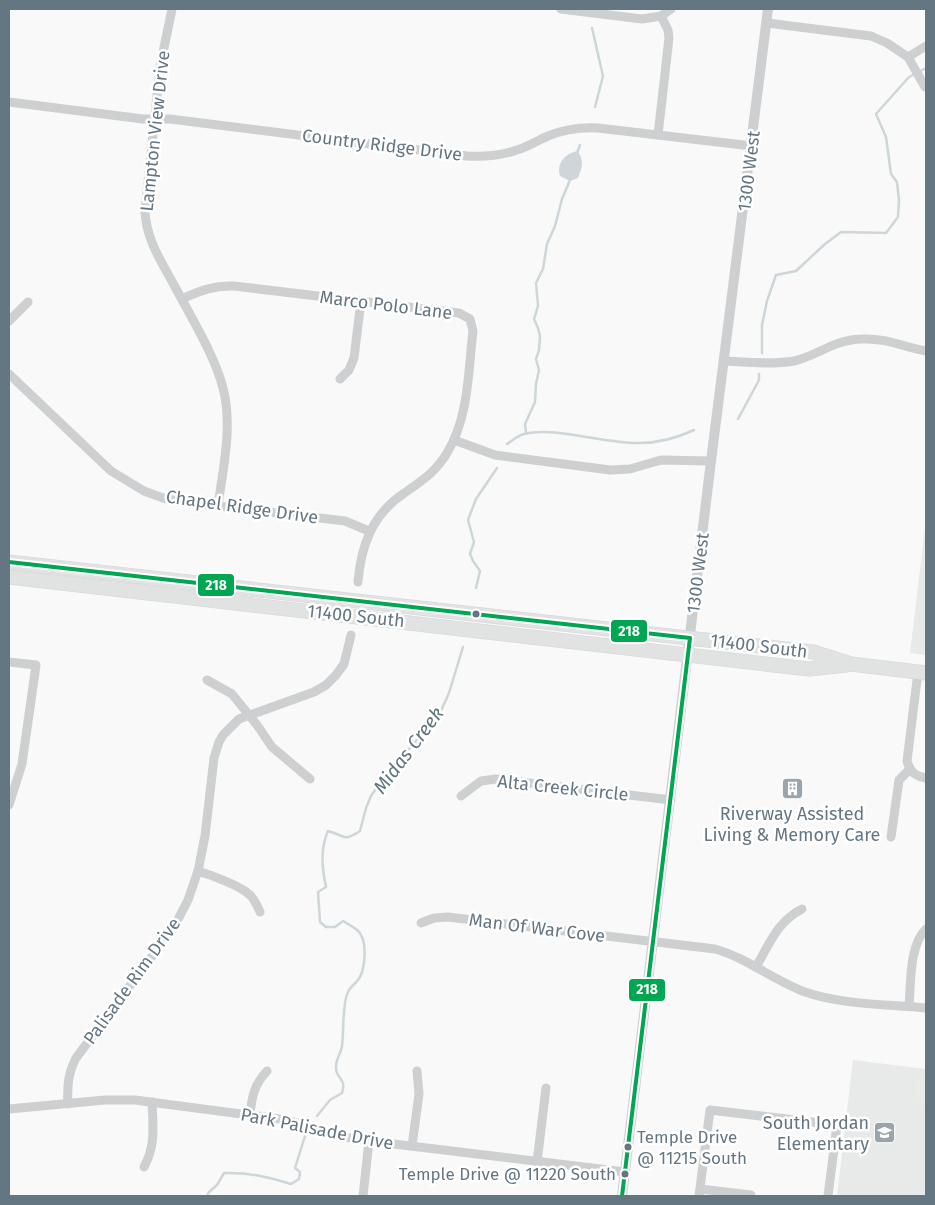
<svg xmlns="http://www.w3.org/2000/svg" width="935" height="1205" font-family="'Fira Sans',sans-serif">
  <rect width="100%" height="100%" fill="#f9f9f9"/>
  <!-- built -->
  <g fill="#e8e9e9">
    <polygon points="926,519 926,655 910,653"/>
    <polygon points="853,1060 926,1069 926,1196 837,1196"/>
  </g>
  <!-- green -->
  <polygon fill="#e8ebe6" points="917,1075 926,1076 926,1106 913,1104"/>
  <!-- water -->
  <path fill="#ced6d9" d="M577,151c8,9 5,17 1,27l-8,3 -10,-5c-4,-13 5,-22 17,-25z"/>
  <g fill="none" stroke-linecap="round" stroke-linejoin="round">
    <!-- stream -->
    <g stroke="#ced6d9" stroke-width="2.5">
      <polyline points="592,28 603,76 595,107"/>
      <polyline points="577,153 580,145"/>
      <polyline points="762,353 762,325 767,301 776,275 796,271 825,244 841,232 886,233 898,217 899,200 897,182 891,174 886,137 876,114 909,77 926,68"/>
      <polyline points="738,419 759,380 759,374"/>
      <polyline points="526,433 525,424 535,402 536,384 539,370 536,359 539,350 540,336 538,328 534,319 538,306 536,283 543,269 547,244 555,226 562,199 570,180"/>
      <path d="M507,444c6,-4 10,-8 17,-10 31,-8 80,10 115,9 19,0 38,-5 55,-13"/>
      <polyline points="476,588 480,571 473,561 470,554 474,542 468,520 476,499 497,468"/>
      <path d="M317,1116l13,-16 12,-7c5,-15 -6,-14 -6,-25 -1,-7 5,-15 6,-22 2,-14 0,-43 6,-54 2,-5 7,-8 10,-12 7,-9 9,-35 3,-45 -3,-7 -12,-10 -18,-14l-8,6h-9l-6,-5 -2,-30 8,-5c-4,-19 -6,-38 2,-56 17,4 14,12 32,0l6,-23 5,-12 11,-16 58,-67 9,-20 14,-46"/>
      <path d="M207,1196l2,-4 8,-7 7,-12c24,-1 44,4 67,11l8,-5 1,-7 -5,-4 10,-32"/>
    </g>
    <defs>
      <g id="primary">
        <polyline points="9,562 813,652 851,664 926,673"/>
        <polyline points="9,577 809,669 846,665"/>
      </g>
    </defs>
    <!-- primary casing -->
    <use href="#primary" stroke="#d5d6d7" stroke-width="15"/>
    <!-- minor -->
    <g stroke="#cecfd0" stroke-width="9">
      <path d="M172,9l-12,58 -15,144c1,28 16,50 29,74 16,30 41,71 49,103 10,38 0,80 -5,118"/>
      <polyline points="561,9 642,19 661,16 671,9"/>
      <polyline points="767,23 871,36 887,43 908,57 925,87"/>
      <polyline points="908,57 926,46"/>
      <path d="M9,102l134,17h27l297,37c17,1 33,0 50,-6 11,-3 21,-10 31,-14 17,-7 32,-9 50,-8l154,18"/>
      <polyline points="658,135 669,38 668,30 661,16"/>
      <path d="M182,299c17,-8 33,-14 52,-13l225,27 11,6 3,12c-5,41 -4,86 -26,122 -11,19 -27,29 -44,41 -31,21 -42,52 -45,88"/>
      <polyline points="9,321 28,302"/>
      <path d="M725,361c22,1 46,4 69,0 23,-5 41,-22 68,-22 26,-1 41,8 64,12"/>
      <polyline points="9,374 111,471 144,491 163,498 184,502 345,521 369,531"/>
      <polyline points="340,379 349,370 354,358 361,301"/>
      <polyline points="454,440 495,455 610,470 630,469 661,460 711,461"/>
      <polyline points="9,662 36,665 22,764 9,805"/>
      <path d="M918,672l-11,89c3,11 8,15 19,17"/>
      <polyline points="207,680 232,694 257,725 272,747 310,779"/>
      <polyline points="461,796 481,781 496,779 671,800"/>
      <polyline points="891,837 899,780 909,770"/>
      <path d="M198,871c13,4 43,15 52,24 5,5 7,10 10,17"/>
      <path d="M421,923l13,-5 14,-1 267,32c32,9 58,31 90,43 38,13 81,12 121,16"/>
      <path d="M756,967c14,-24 21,-45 46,-58"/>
      <path d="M909,1006c2,-22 0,-61 17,-77"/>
      <path d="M68,1104c-1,-17 0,-31 8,-46l98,-131 14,-27 10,-29 7,-35 9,-78 5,-16 4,-7 16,-16 75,-27 12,-7 10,-10 8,-11 7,-29"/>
      <polyline points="9,1109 105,1100 135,1100 287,1120 338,1136 369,1141 625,1172"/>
      <path d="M250,1115c2,-19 4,-30 17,-44"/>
      <polyline points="412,1146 419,1094 417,1071"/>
      <polyline points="537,1162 546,1088"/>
      <path d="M144,1167c12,-22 9,-41 8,-65"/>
      <polyline points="700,1189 751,1195"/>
      <polyline points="363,1196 369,1141"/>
      <polyline points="699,1196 710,1110 837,1125 828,1196"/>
    </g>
    <!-- tertiary -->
    <polyline stroke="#cecfd0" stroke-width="10" points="622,1196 711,461 768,9"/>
    <!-- primary -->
    <use href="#primary" stroke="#e1e2e2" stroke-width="14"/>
    <defs>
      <polyline id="bus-1" points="9,562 690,638 622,1196"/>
    </defs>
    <!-- bus-1 casing -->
    <use href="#bus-1" stroke="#fff" stroke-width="8"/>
    <!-- bus-1 -->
    <use href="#bus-1" stroke="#00a651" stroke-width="4"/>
  </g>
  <!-- icons -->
  <defs>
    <symbol id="building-square" viewBox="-11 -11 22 22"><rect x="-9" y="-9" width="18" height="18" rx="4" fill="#99a4ac" stroke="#fff"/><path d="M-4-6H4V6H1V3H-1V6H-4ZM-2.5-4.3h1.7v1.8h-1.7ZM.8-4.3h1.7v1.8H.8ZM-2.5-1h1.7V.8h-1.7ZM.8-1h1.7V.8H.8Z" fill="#fff"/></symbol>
    <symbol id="school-square" viewBox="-11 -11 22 22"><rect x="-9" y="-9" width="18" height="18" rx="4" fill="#99a4ac" stroke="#fff"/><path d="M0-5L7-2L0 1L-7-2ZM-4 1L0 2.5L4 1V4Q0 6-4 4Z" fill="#fff"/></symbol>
  </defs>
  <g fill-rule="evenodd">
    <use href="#building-square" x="780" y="776" width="25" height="25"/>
    <use href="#school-square" x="872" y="1120" width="25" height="25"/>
  </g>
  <!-- markers -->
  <g fill="#657683" stroke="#fff" stroke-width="2">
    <circle cx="476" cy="614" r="4.5"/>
    <circle cx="628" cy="1147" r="4.5"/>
    <circle cx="625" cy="1174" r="4.5"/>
  </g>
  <g text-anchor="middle" stroke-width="5" stroke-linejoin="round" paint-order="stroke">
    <!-- bus labels -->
    <g font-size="17" fill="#657683" stroke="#fff" text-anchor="start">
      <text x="637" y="1143">Temple Drive<tspan x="637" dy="21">@ 11215 South</tspan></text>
      <text x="616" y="1180" text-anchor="end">Temple Drive @ 11220 South</text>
    </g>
    <!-- street labels -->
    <g font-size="18" fill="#657683" stroke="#fff">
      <text transform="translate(155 131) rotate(-84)" y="6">Lampton View Drive</text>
      <text transform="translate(382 145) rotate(7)" y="6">Country Ridge Drive</text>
      <text transform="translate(749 171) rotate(-83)" y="6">1300 West</text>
      <text transform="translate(386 305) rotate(7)" y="6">Marco Polo Lane</text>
      <text transform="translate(242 507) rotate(8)" y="6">Chapel Ridge Drive</text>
      <text transform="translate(698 573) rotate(-83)" y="6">1300 West</text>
      <text transform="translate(356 616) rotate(6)" y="6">11400 South</text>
      <text transform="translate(759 646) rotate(7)" y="6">11400 South</text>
      <text transform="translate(563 788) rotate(6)" y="6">Alta Creek Circle</text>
      <text transform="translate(537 928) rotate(7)" y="6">Man Of War Cove</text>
      <text transform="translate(132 981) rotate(-54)" y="6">Palisade Rim Drive</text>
      <text transform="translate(317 1129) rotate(11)" y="6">Park Palisade Drive</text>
    </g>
    <!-- poi labels -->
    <g font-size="18" fill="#657683" stroke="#fff">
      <text x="792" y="820">Riverway Assisted<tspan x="792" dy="21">Living &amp; Memory Care</tspan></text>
      <text x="869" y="1129" text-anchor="end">South Jordan<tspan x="869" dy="21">Elementary</tspan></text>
    </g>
    <!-- water labels -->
    <g font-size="19" font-style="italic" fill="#60757c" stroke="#fff">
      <text transform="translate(408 750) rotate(-53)" y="7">Midas Creek</text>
    </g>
  </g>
  <g stroke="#fff" stroke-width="2">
    <rect x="197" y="573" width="38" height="24" rx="5" fill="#00a651"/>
    <rect x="610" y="619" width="38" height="24" rx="5" fill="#00a651"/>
    <rect x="628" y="978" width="38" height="24" rx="5" fill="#00a651"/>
  </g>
  <g font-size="14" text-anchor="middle" font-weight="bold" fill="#fff">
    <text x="216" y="590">218</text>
    <text x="629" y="636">218</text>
    <text x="647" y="994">218</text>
  </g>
  <!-- border -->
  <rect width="935" height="1205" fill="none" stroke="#657683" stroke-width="20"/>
</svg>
